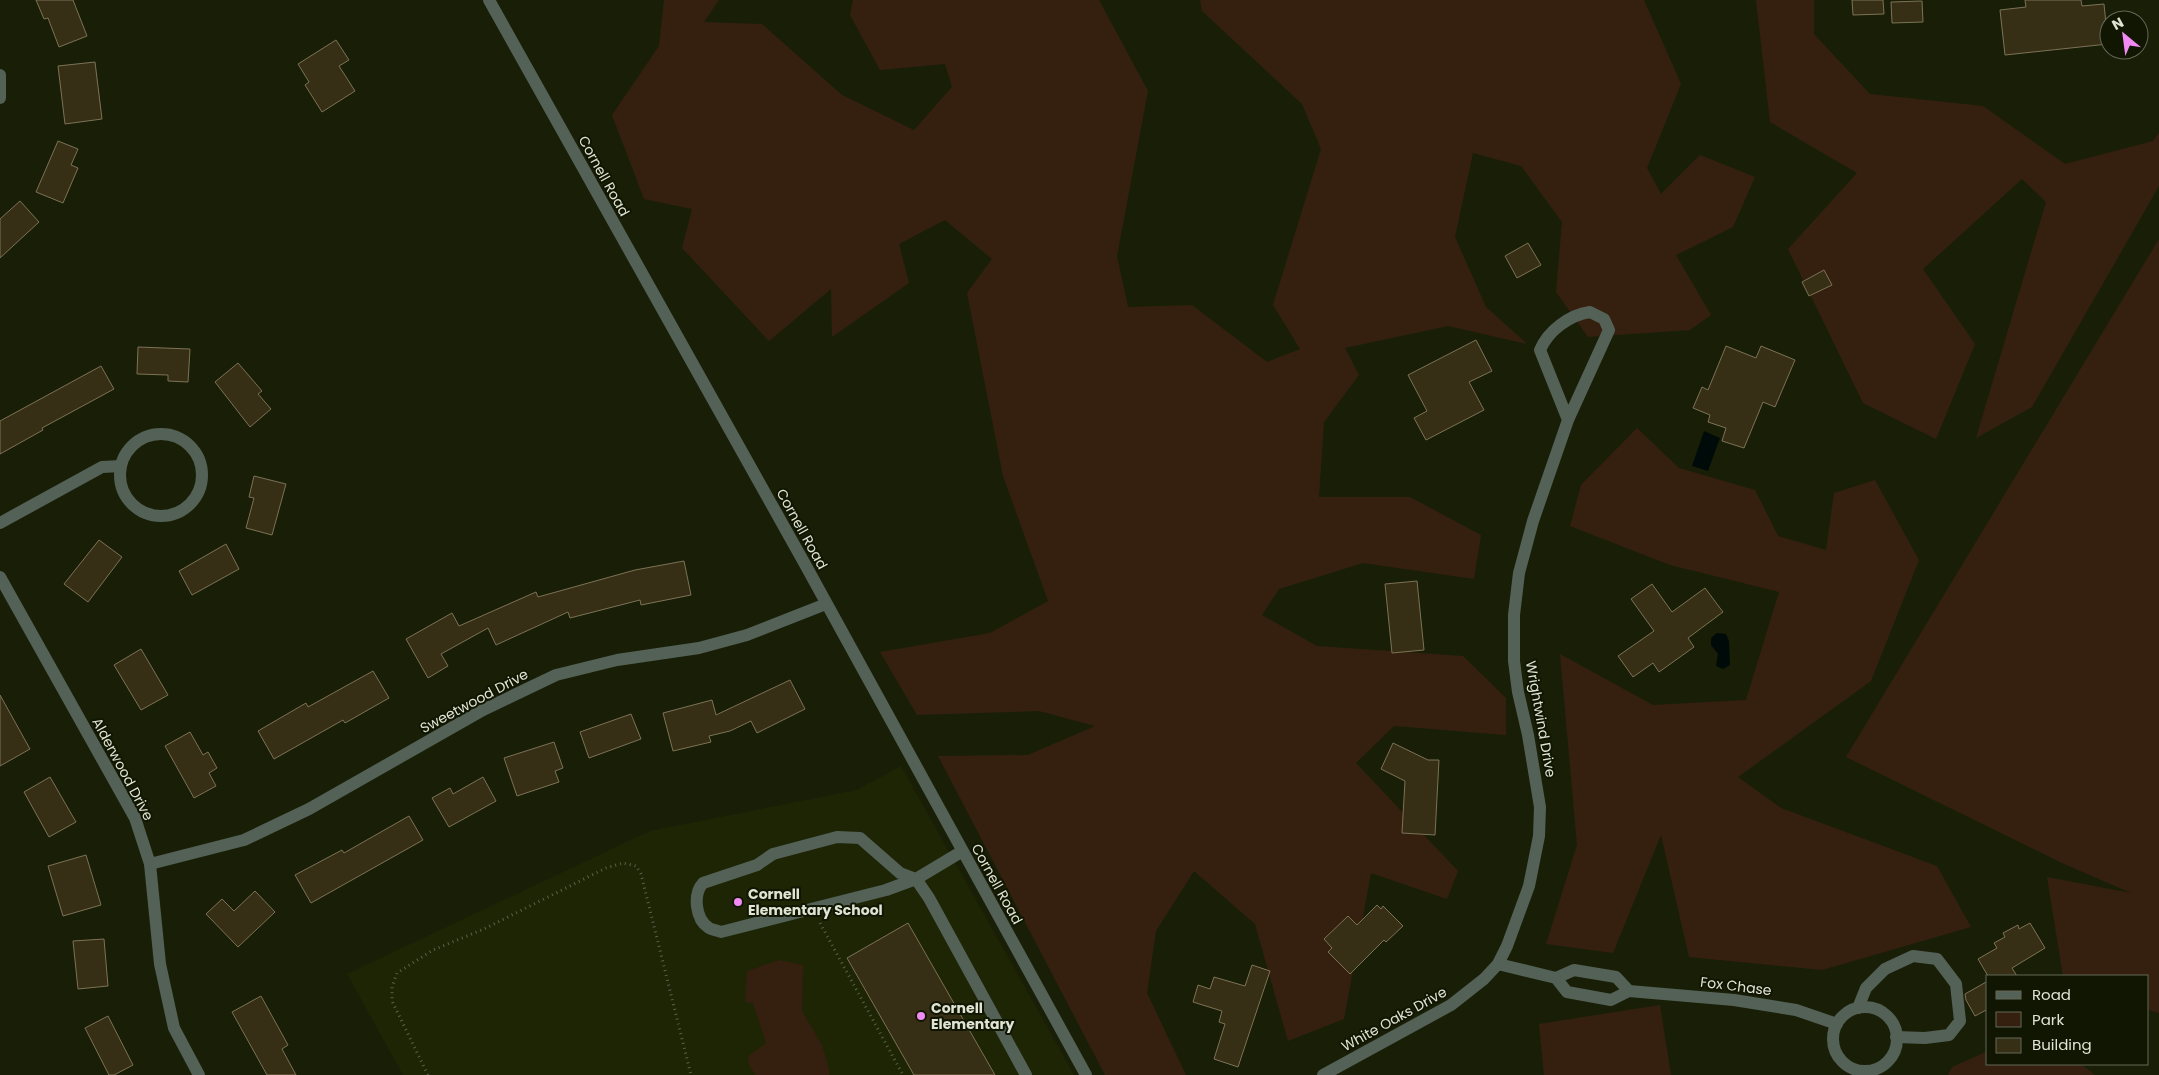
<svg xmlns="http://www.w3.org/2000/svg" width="2159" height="1075" font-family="Poppins,sans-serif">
  <rect width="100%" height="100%" fill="#191f07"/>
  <!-- built -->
  <polygon fill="#1d2505" points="901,766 1074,1075 403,1075 347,974 650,831 857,790"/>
  <!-- green -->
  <g fill="#35200f">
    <polygon points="664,0 719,0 704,22 762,24 842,95 914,130 952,87 945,64 880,70 850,15 853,0 1099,0 1148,91 1117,256 1128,307 1192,305 1267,362 1300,349 1273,305 1321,149 1302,104 1202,11 1200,0 1644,0 1681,84 1647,168 1661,194 1700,155 1755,177 1733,227 1676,255 1711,315 1690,330 1588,337 1556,292 1562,222 1521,166 1473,153 1455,237 1486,307 1527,344 1448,326 1345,348 1359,375 1324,422 1319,497 1410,497 1481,535 1474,579 1363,563 1279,589 1262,615 1317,646 1463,656 1506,698 1506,735 1394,726 1356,763 1458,871 1447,899 1371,873 1344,1019 1288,1041 1255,924 1194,871 1156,931 1147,993 1186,1075 1105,1075 938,756 1028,755 1095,726 1039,711 917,715 880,652 990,633 1048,601 1003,476 967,293 992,259 945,220 899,244 909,283 832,337 831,289 769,341 682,248 692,209 644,199 612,115 659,46"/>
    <polygon points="1756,0 1814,0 1814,34 1870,94 1983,106 2065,164 2153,141 2159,133 2159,186 2032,407 1976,438 2046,202 2022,179 1923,269 1975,344 1936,439 1863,403 1788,249 1857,173 1770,122"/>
    <polygon points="2159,239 2159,1013 2148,1010 2148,976 2063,976 2047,877 2131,893 2062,863 1846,757"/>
    <polygon points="1637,428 1679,468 1755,490 1778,536 1826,550 1834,493 1875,480 1919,560 1871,681 1738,777 1781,808 1937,866 1971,927 1822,970 1689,957 1661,835 1613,953 1546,944 1577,845 1560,654 1653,705 1746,700 1779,592 1670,565 1570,526 1581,485"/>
    <polygon points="779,960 803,965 802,1011 822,1045 830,1072 829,1075 755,1075 748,1063 749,1056 766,1043 753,1003 745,1002 747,971"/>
    <polygon points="1660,1005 1671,1075 1544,1075 1539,1024"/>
    <polygon points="1988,1051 1988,1064 2081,1064 2095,1075 1948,1075 1952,1067"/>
  </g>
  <!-- water -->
  <g fill="#000b09">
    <polygon points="1704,431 1720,438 1708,471 1692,466"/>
    <polygon points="1717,633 1726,634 1729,641 1730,665 1723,669 1716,666 1718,654 1711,645 1711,638"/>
  </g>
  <!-- building -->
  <g fill="#372f15" stroke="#7c7256">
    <polygon points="36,0 73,0 87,36 59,47 48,18 44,19"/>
    <polygon points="1852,0 1883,0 1884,14 1853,15"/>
    <polygon points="2025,0 2081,0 2082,6 2104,4 2108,44 2005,55 2000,10 2026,7"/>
    <polygon points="1922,1 1923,22 1892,23 1891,2"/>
    <polygon points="336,40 349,60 339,66 355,91 322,112 305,85 309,82 298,64"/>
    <polygon points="95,62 102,119 65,124 58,66"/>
    <polygon points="58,141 78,149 71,165 78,168 63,203 36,192"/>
    <polygon points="20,201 39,222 0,258 0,219"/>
    <polygon points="1528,243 1541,265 1517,278 1505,256"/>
    <polygon points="1824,270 1832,285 1809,296 1802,282"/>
    <polygon points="1476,340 1492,371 1469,382 1484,410 1426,440 1414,418 1427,411 1408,375"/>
    <polygon points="1726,346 1756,358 1761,346 1795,360 1775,407 1763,402 1744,448 1722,441 1726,428 1708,422 1710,415 1693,408 1702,387 1708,390"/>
    <polygon points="138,347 190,349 188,382 168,381 168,375 137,374"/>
    <polygon points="238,363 262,391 258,394 271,409 250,427 215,382"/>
    <polygon points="101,366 114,389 42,428 43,430 0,454 0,421"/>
    <polygon points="254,476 286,484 272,535 246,528 254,498 249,497"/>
    <polygon points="99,540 122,557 88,602 64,584"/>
    <polygon points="226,544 239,569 192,595 179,571"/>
    <polygon points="684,561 691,595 641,605 640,600 570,618 568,612 496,645 488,628 441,654 448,666 428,678 406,639 452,613 459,626 536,592 538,597 635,570"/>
    <polygon points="1417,581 1424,650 1392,653 1385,584"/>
    <polygon points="1652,584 1672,612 1705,588 1723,612 1688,638 1694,647 1659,672 1653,663 1633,677 1618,656 1654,631 1631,599"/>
    <polygon points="141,649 168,695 141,710 114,665"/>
    <polygon points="373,671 389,698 345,723 343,720 274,759 258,731 306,703 308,707"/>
    <polygon points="790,680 805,709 757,733 751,721 730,731 709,736 711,742 673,751 663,713 712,700 716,715"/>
    <polygon points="0,695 30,749 0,766"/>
    <polygon points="631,714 641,739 589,758 580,732"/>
    <polygon points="190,732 203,755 208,752 217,768 209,773 216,786 194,798 165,746"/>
    <polygon points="554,742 563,768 555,771 559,782 517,796 504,758"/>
    <polygon points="1393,743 1428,760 1439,760 1435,835 1402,833 1405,781 1381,769"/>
    <polygon points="50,777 76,822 49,837 24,792"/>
    <polygon points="483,777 496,801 449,827 432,798 450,788 453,794"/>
    <polygon points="409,816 423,840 311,903 295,875 342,850 344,853"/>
    <polygon points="86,855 101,905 63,916 48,866"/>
    <polygon points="255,891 275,912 238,947 206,914 222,899 234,911"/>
    <polygon points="1377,905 1381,909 1383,906 1403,926 1386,942 1384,940 1350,974 1328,952 1332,948 1324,939 1348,916 1357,925"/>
    <polygon points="908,923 995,1075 914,1075 847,958"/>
    <polygon points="2030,923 2045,948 2012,968 2017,976 1988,976 1978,959 1997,948 1994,943 2005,937 2003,933 2018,925 2019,929"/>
    <polygon points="104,939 108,986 78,989 73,941"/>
    <polygon points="1252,965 1270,971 1238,1067 1214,1059 1225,1024 1219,1022 1222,1011 1193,1002 1198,985 1210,989 1214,977 1245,986"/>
    <polygon points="1988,981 1988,1009 1975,1016 1966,1000 1965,994"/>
    <polygon points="261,996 288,1045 282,1049 296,1075 267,1075 232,1012"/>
    <polygon points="108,1016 133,1065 114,1075 109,1075 85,1028"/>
  </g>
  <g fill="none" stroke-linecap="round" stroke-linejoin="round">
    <!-- path -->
    <g stroke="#5b614c" stroke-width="3" stroke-dasharray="1 4" stroke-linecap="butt">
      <polyline points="820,923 903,1075"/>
      <polyline points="428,1075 392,1001 392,987 397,973 433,950 484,929 606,868 623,863 636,866 641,874 691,1075"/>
    </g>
    <!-- minor -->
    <g stroke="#546157" stroke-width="12">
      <polyline points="489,0 806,566 1086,1075"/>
      <polyline points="0,75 0,98"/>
      <circle cx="161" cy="475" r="41"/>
      <polyline points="0,523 102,467 121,466"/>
      <polyline points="0,577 135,818 150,864 160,964 174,1028 199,1075"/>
      <path d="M961,852l-45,27 -30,11 -165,42c-4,-2 -9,-2 -12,-4 -14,-9 -16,-34 -6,-45l54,-18 16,-11 64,-17 23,1 40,35 16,6 13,19 97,177"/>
      <polyline points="150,864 244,840 309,809 483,710 556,675 617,660 699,648 747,635 826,604"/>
      <polyline points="1498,964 1556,978 1567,992 1611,1000 1629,991 1734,1000 1796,1010 1837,1024"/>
      <polyline points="1556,978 1574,970 1616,977 1629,991"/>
      <circle cx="1865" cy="1039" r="32"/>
      <polyline points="1858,1008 1866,988 1885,969 1913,956 1937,959 1956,984 1960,1021 1949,1035 1925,1038 1896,1037"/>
      <path d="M1323,1075l128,-70 33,-26 14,-15 9,-18 22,-60 10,-50 1,-29 -12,-72 -10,-43 -4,-31v-46l5,-42 14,-52 35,-101 41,-90 -5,-11 -14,-7c-21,3 -42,19 -50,38l28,70"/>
    </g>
  </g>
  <!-- markers -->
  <g fill="#f28af3" stroke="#101601" stroke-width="2">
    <circle cx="738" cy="902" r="5"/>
    <circle cx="921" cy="1016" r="5"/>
  </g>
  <g text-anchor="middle" stroke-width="4" stroke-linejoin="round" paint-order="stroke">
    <!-- street labels -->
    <g font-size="14" fill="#dfe4d5" stroke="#101601">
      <text transform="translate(604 176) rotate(61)" y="5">Cornell Road</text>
      <text transform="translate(802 529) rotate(61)" y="5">Cornell Road</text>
      <text transform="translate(474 701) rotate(-28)" y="5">Sweetwood Drive</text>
      <text transform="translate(1541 719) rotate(80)" y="5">Wrightwind Drive</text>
      <text transform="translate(123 769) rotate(62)" y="5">Alderwood Drive</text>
      <text transform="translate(997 884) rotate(61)" y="5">Cornell Road</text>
      <text transform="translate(1736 986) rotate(7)" y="5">Fox Chase</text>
      <text transform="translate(1394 1019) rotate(-29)" y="5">White Oaks Drive</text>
    </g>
    <!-- poi labels -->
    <g font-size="14" font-weight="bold" fill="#dfe4d5" stroke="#101601" text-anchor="start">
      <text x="748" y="899">Cornell<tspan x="748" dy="16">Elementary School</tspan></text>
      <text x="931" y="1013">Cornell<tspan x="931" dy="16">Elementary</tspan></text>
    </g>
  </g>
  <!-- legend -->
  <rect x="1986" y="975" width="162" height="90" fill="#101601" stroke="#636856"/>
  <rect x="1996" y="991" width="25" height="8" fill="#546157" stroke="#636856"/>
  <text x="2032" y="1000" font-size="15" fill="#dfe4d5">Road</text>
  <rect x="1996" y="1012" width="25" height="15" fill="#35200f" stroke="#636856"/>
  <text x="2032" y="1025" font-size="15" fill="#dfe4d5">Park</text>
  <rect x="1996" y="1038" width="25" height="15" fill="#372f15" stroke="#636856"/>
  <text x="2032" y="1050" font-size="15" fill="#dfe4d5">Building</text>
  <!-- north arrow -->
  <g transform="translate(2124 35) rotate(331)"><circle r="24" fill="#101601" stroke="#636856"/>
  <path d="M0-4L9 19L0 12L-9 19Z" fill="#f28af3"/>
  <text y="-8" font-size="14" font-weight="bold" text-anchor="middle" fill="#dfe4d5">N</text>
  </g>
</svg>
